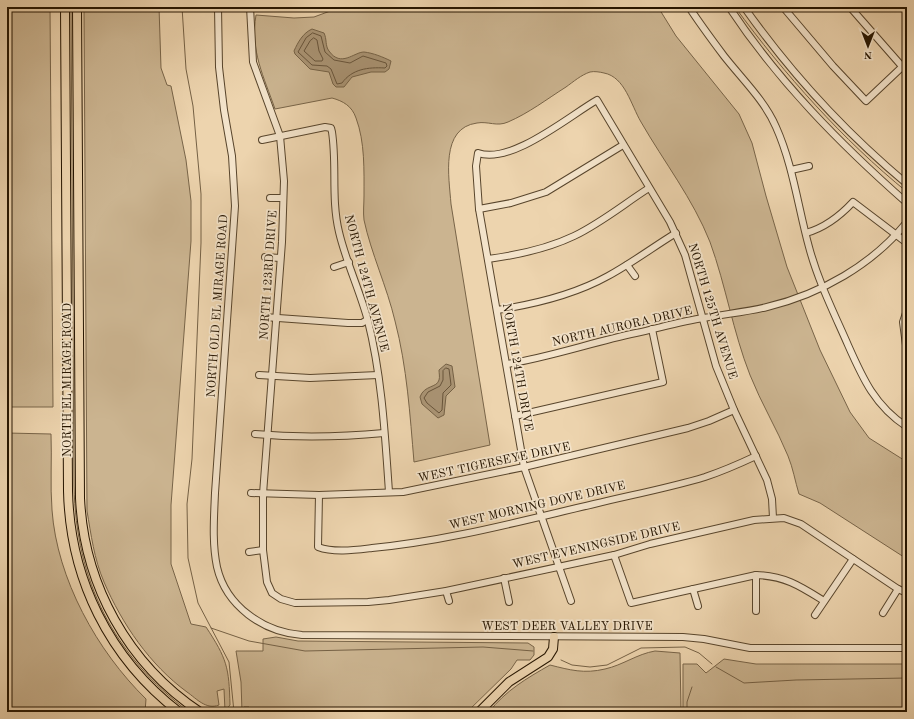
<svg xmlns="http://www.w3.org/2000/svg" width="914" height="719" font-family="'Old Standard TT',serif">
  <rect width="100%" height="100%" fill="#edd4ae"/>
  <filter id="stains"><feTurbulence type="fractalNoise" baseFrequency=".005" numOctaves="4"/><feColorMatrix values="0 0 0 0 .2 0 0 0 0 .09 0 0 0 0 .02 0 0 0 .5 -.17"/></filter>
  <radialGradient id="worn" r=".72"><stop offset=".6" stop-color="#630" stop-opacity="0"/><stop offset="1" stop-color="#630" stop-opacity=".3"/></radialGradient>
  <!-- green -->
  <g fill="#cbb490" stroke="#786448">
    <polygon points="7,7 50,7 53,407 7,407"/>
    <path d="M84,7h75l2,61 6,17 4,1 15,74 5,41v40l-20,264v59l20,60 15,3c21,32 23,40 24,78l-5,6 -1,-22 -7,2 2,14c-13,5 -22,-6 -32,-13 -37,-27 -65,-68 -83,-110 -10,-23 -13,-48 -17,-71z"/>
    <path d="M341,7h317l18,29 63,78 13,29 14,53 21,71 33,83 30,62 19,26 38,24v97l-87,-56 -21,-9c-4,-13 -6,-26 -11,-38 -11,-27 -27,-53 -38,-81 -17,-43 -24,-89 -40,-133 -17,-43 -46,-80 -69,-120 -10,-17 -16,-45 -37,-49 -4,-1 -10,-2 -14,-1 -9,3 -17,10 -24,15 -19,12 -37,26 -58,35 -11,5 -20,-1 -31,1 -37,5 -28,54 -26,81l39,241 -76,17c-4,-47 -7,-95 -19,-141 -8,-34 -24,-68 -31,-101 -1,-8 0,-16 0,-24 0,-26 1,-54 -8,-78 -4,-12 -13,-17 -24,-20l-57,11c-11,-32 -25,-58 -19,-94l38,3 20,-1z"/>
    <path d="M7,433l44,1c1,25 -1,51 1,76 5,69 45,141 94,189l-1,13h-138z"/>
    <polygon points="276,637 298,641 528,643 534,647 534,655 530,660 517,660 511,669 467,712 249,712 249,707 244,707 244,712 242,712 241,682 236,651 263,651 263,639"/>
    <path d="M655,651l25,2 1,59h-192c16,-21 38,-34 61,-47 20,5 34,9 55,4 18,-4 32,-15 50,-18z"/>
    <polygon points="724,659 756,664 907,664 907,712 711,712 710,710 683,710 683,664 697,664 706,673"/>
  </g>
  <!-- water -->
  <g fill="#a99373" stroke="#756145">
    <path d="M312,29l12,4c3,6 1,13 5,18 12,17 25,1 35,1 9,1 19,5 27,9l-2,8 -4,3h-14l-19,5 -8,10h-8l-3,-3 -4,-12 -19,-3 -15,-15 -1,-3c4,-9 9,-18 18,-22z"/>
    <path d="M446,364l6,2 3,21 -9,9 -2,19 -6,3 -16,-14 -2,-7c4,-12 17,-9 19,-17 1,-3 0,-7 0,-10z"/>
  </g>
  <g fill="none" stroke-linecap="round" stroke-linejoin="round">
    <!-- shore -->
    <g stroke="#68543a" stroke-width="1">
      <path d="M313,33l8,3 4,16 9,8 16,3 13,-7 23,7 1,3 -2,2c-17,-1 -33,1 -43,15l-5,1 -6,-15 -4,-3 -15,-1 -14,-13 8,-14z"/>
      <polygon points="314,38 317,40 319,51 323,59 322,61 315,61 304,51 310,41"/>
      <polygon points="446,368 449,369 451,385 443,393 442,410 439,413 427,403 424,398 428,392 440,386 443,380 443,371"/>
    </g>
    <!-- stream -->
    <g stroke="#756145" stroke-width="1">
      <path d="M71,7l3,479c2,95 39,169 115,226"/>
      <polyline points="182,7 186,69 193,106 201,194 201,243 192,459 187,504 188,558 198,603 229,662 234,712"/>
      <path d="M735,7c50,68 107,132 172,185"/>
      <polyline points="211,628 249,641 305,651 483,647 533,651"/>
      <polyline points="561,660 572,665 590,667 607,665 641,648 685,647 699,653 712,664"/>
      <polyline points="716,667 744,683 796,680 907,678"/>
      <polyline points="687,712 687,702 692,687"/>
    </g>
    <defs>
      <g id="minor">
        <path d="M218,7l1,60 5,43 8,46 3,50 -20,287c-1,25 -3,50 2,74 9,39 46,65 85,68l381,2 21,2 46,9h157"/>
        <polyline points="250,7 253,62 280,136 284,181 282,242 263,494 263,550 267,582 272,593 281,599 295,603 368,602 389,600 446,591 614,555 650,544 754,520 784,518 801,524 898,589 907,593"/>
        <path d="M689,7c11,17 23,33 35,49 18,23 41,45 52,71 17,38 22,80 33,120 9,34 25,66 39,98 15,34 27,61 59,82"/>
        <path d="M729,7c49,74 111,137 178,196"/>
        <path d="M744,7c46,65 102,126 163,177"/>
        <polyline points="783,7 833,66 866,101 902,67"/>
        <polyline points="850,7 907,72"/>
        <path d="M262,140l63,-13 6,1 1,4c5,33 -1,67 7,100 7,30 21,59 29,89 14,56 17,114 21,171"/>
        <polyline points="791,170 809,166"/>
        <polyline points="270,198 283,198"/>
        <polyline points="479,209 511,203 546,192 623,145"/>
        <path d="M806,233c18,-5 34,-17 47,-31l54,41"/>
        <polyline points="265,257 280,258"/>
        <path d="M488,259c30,-4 59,-10 86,-23 27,-13 50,-32 75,-48"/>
        <polyline points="627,265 635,276"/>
        <polyline points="334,267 349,262"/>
        <path d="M497,310c39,-6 77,-15 111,-34 24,-13 45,-29 68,-43"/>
        <polyline points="907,310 903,322 907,353"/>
        <polyline points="264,317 348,323 362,323 367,320"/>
        <path d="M507,364c43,-7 86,-22 129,-31 23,-5 46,-12 68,-15 21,-4 43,-6 63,-11 54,-13 105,-42 140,-85"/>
        <polyline points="259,375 310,378 378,375"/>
        <polyline points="515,416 663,382 652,329"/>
        <path d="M255,434c44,4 86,3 129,-1"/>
        <polyline points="251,493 319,495 403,492 524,467 688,428 709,421 734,410"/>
        <path d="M319,495l-1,52c16,6 37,3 54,1 75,-7 149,-27 222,-44 37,-9 75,-16 111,-27 18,-6 34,-13 51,-21"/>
        <polyline points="249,552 263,550"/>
        <path d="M614,555l17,48 125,-28c29,1 44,11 68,26"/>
        <polyline points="756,575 756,611"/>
        <polyline points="504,578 509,602"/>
        <polyline points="693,589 698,606"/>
        <polyline points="446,591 449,601"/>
        <path d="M571,601l-47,-134 -45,-258 -3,-43 2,-13c33,12 91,-37 119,-53l73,122 15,33 31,111 18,44 33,70 5,19 1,19"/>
        <polyline points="883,613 898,589"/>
        <polyline points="815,615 853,559"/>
      </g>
      <g id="major">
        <path d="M65,7l3,484c2,88 41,167 111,221"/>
        <path d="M77,7l3,491c4,87 48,166 120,214"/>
        <polyline points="479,712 509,682 548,657 553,649 554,637"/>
      </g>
    </defs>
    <!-- minor casing -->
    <use href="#minor" stroke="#58452c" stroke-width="8"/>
    <!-- major casing -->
    <use href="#major" stroke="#261500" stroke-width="10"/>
    <!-- minor -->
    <use href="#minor" stroke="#f3e3ca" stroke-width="6"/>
    <!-- major -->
    <use href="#major" stroke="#edd4ae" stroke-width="8"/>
  </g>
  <g text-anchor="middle" stroke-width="3.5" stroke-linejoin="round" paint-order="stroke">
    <!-- street labels -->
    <g font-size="12" fill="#261500" stroke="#f3e3ca">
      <text transform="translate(268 275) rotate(-86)" y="4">NORTH 123RD DRIVE</text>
      <text transform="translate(367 283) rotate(75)" y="4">NORTH 124TH AVENUE</text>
      <text transform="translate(217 306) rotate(-86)" y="4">NORTH OLD EL MIRAGE ROAD</text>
      <text transform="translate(713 311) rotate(73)" y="4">NORTH 125TH AVENUE</text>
      <text transform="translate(622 326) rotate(-13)" y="4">NORTH AURORA DRIVE</text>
      <text transform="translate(518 367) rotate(80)" y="4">NORTH 124TH DRIVE</text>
      <text transform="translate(67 380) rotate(-90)" y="4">NORTH EL MIRAGE ROAD</text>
      <text transform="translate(494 462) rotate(-12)" y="4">WEST TIGERSEYE DRIVE</text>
      <text transform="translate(537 505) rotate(-13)" y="4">WEST MORNING DOVE DRIVE</text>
      <text transform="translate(596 545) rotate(-13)" y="4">WEST EVENINGSIDE DRIVE</text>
      <text x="567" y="630">WEST DEER VALLEY DRIVE</text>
    </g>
  </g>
  <!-- margin -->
  <rect width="914" height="719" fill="none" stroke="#edd4ae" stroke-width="24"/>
  <rect x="8" y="8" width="898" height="703" fill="none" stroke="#261500" stroke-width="2"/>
  <rect x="12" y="12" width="890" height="695" fill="none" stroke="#261500"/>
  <!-- north arrow -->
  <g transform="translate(868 46) rotate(180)" stroke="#f3e3ca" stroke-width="3" paint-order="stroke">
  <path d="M0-3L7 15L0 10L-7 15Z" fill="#261500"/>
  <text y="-6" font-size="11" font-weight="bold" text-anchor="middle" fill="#261500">N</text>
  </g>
  <rect width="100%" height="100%" filter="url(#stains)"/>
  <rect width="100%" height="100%" fill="url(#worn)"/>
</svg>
